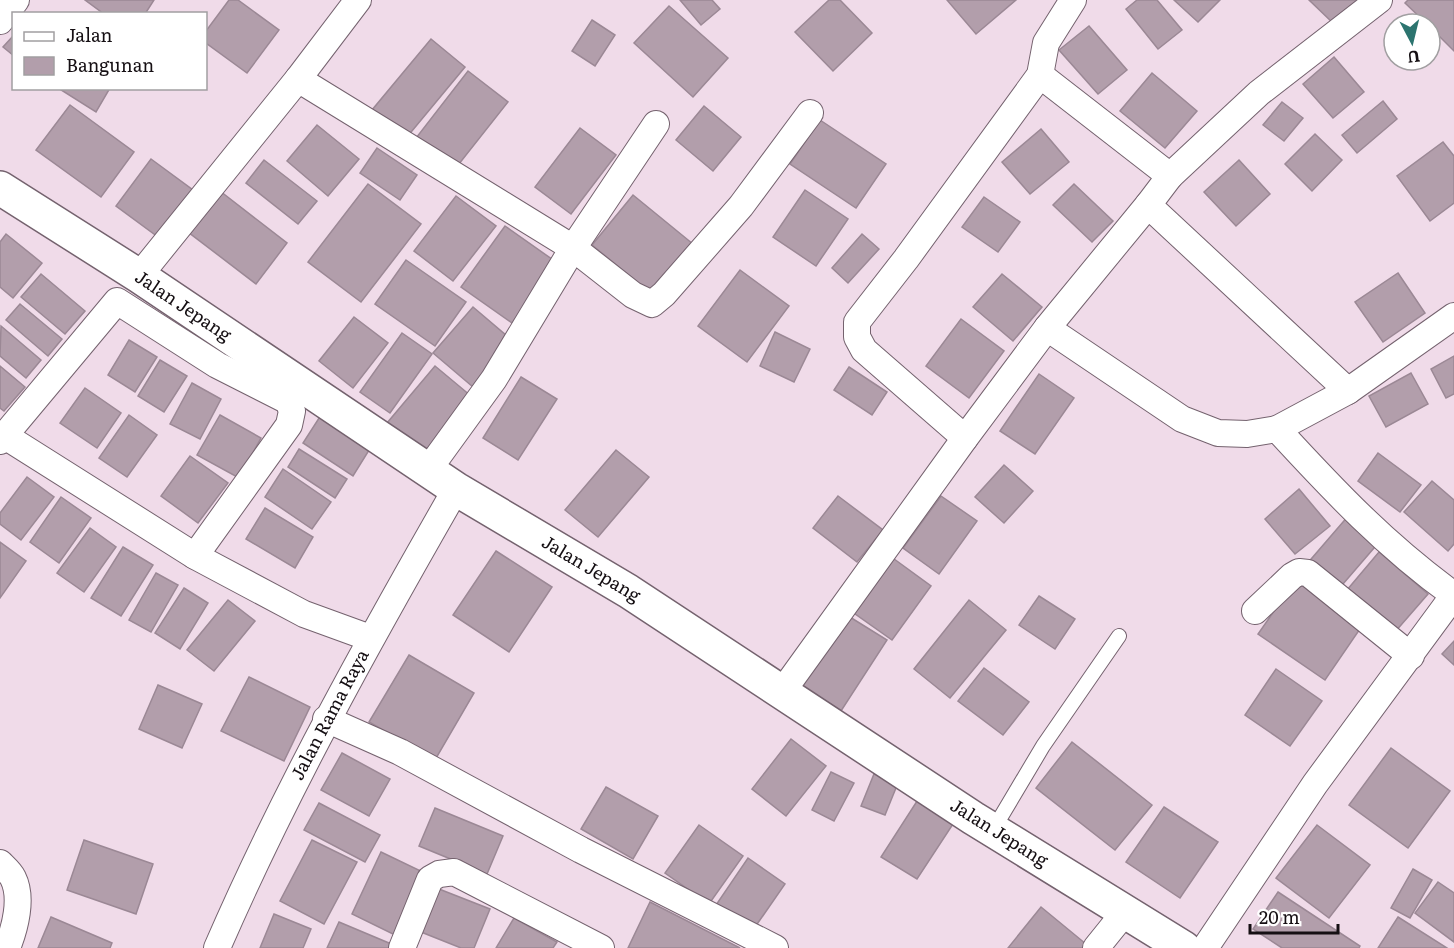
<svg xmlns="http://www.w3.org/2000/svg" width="1454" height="948" font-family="Literata,serif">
  <rect width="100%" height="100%" fill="#f0dbe9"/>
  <!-- building -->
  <g fill="#b29eab" stroke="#9b8895" stroke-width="1.5">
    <polygon points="85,0 154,0 145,14 104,14"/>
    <polygon points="229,0 238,0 279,30 247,73 206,43 206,31"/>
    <polygon points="680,0 712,0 720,9 701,25"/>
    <polygon points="829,0 840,0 872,33 833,71 795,32"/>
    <polygon points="947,0 1016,0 976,34"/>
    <polygon points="1137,0 1157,0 1182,30 1158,49 1126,9"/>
    <polygon points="1174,0 1220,0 1198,22"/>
    <polygon points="1309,0 1360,0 1335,25"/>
    <polygon points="1408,0 1454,0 1454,51 1430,27 1430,24 1427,24 1405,3"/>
    <polygon points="669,6 728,58 693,97 634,43"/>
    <polygon points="592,20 615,35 595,66 572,51"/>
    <polygon points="1089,26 1127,70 1098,94 1059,50"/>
    <polygon points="14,35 14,56 3,47"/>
    <polygon points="431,39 465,67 407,137 372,110"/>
    <polygon points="1334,57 1364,92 1333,118 1303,84"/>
    <polygon points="468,71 508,102 455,169 416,138"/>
    <polygon points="1152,73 1197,111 1165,148 1120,111"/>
    <polygon points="58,88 110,88 96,112"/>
    <polygon points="1383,101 1397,119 1357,153 1342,135"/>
    <polygon points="1282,102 1303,118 1284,141 1263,125"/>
    <polygon points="70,105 134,152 101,197 36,150"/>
    <polygon points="704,106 741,137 713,171 676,140"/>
    <polygon points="820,120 886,164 856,208 790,164"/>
    <polygon points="317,125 359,159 328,196 287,161"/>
    <polygon points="580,128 616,155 571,214 535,187"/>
    <polygon points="1041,129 1069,162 1030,194 1002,162"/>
    <polygon points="1315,134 1342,160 1312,191 1285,164"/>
    <polygon points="1443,142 1454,156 1454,203 1430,221 1397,176"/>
    <polygon points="377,148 417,175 400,200 360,173"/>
    <polygon points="151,159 193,190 158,237 116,206"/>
    <polygon points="264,160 317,201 298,224 246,183"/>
    <polygon points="1239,160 1270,194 1236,226 1204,192"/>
    <polygon points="368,184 421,224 361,302 308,262"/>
    <polygon points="1074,184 1113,221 1092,242 1053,205"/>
    <polygon points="805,190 848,219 816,266 773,237"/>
    <polygon points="220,191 287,243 256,284 188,232"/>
    <polygon points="633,195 693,244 652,294 592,245"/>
    <polygon points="456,196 496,226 453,281 414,251"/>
    <polygon points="984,197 1020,222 998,252 962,227"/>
    <polygon points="505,226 556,262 512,323 461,287"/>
    <polygon points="6,234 42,263 13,298 0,287 0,242"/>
    <polygon points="862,234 879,249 848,283 832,268"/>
    <polygon points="406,260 466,302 435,346 375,304"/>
    <polygon points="740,270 789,306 747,362 698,326"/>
    <polygon points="1398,273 1425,313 1383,342 1355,302"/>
    <polygon points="41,274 85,311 65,334 21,297"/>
    <polygon points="1002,274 1042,307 1013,341 973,307"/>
    <polygon points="20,304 62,339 48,356 6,320"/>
    <polygon points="473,307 513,341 473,387 433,353"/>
    <polygon points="354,317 388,343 353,388 319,361"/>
    <polygon points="961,319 1004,351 969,398 926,366"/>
    <polygon points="1,326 41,360 26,378 0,356"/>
    <polygon points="775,332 810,349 794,382 760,366"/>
    <polygon points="402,333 432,354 390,413 360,392"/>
    <polygon points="129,340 157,357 135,392 108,375"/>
    <polygon points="1454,356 1454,394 1446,398 1431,369"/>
    <polygon points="160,360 187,376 164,412 138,396"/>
    <polygon points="0,366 25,387 4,411 0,408"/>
    <polygon points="435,366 477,401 429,458 387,423"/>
    <polygon points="849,367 887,392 872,415 834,390"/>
    <polygon points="1411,373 1428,404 1386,427 1369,396"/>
    <polygon points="1039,374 1074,398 1035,454 1000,431"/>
    <polygon points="521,377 557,399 518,460 483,438"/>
    <polygon points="192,383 221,399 200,439 170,424"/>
    <polygon points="85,388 121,413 97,448 60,423"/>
    <polygon points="129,415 157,435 127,477 99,458"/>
    <polygon points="220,415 261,438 239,478 197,455"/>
    <polygon points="321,415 371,447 353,476 303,443"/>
    <polygon points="299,449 347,479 335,498 288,467"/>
    <polygon points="616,450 649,477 598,537 565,510"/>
    <polygon points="1378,453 1421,485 1400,512 1358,481"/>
    <polygon points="190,456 228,483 198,523 161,496"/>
    <polygon points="1004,465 1033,491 1004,523 975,497"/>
    <polygon points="283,469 331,502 312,529 265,497"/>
    <polygon points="27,477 54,497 21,540 0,524 0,513"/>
    <polygon points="1432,481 1454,500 1454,544 1448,551 1404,512"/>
    <polygon points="1299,489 1330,526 1295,554 1265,519"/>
    <polygon points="838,496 883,530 857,562 813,528"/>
    <polygon points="941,496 977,521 939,574 903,548"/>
    <polygon points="61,497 91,518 59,563 30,542"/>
    <polygon points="265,508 313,537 295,568 246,539"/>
    <polygon points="1349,515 1380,541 1337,591 1306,565"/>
    <polygon points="90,528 116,547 84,592 57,573"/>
    <polygon points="0,542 26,561 0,598"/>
    <polygon points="123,547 153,565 121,616 91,598"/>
    <polygon points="496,551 552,587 509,652 453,615"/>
    <polygon points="1379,552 1428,594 1395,632 1347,590"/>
    <polygon points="890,556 931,586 892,640 851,611"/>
    <polygon points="156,573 178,585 151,632 129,620"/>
    <polygon points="1296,580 1362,626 1325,680 1258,634"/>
    <polygon points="184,588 208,603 180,649 155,633"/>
    <polygon points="1039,596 1075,619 1055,649 1019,625"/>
    <polygon points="228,600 255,621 214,671 187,650"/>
    <polygon points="969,600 1006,630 950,698 914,669"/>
    <polygon points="845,614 887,640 841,711 799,684"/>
    <polygon points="1454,641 1454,665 1442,654"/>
    <polygon points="409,655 474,693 435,760 369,722"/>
    <polygon points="984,668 1029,702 1003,735 958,701"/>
    <polygon points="1276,669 1322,701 1290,746 1245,715"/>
    <polygon points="249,677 310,707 284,761 221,731"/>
    <polygon points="158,685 202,704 182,748 139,729"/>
    <polygon points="791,739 826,766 786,816 752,789"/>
    <polygon points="1072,742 1152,805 1115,850 1036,788"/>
    <polygon points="1391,748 1450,791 1408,848 1349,805"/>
    <polygon points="342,753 390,779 369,816 321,790"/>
    <polygon points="831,772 854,783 834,821 812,810"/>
    <polygon points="874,774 898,783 885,815 861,806"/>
    <polygon points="606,787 658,816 633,859 581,829"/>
    <polygon points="919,798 955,821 917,879 881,857"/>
    <polygon points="319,803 380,835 365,862 304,830"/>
    <polygon points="1164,807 1218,842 1180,898 1126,862"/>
    <polygon points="435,808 503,836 487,874 419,846"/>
    <polygon points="699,825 743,856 709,904 665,873"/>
    <polygon points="1317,825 1370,865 1329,918 1276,878"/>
    <polygon points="84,840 153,864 136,914 67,890"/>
    <polygon points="312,840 357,862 324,924 280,901"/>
    <polygon points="381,852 427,874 397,936 352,914"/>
    <polygon points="748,858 785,884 753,930 716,905"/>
    <polygon points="1413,869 1432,880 1410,918 1391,908"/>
    <polygon points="1438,882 1454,893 1454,942 1415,913"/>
    <polygon points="439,889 490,909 474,948 461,948 421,932"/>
    <polygon points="1278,892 1360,946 1359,948 1282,948 1253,929"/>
    <polygon points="650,902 740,948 628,948"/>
    <polygon points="1041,907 1086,944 1083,948 1008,948"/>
    <polygon points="274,914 311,929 303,948 260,948"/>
    <polygon points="51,917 112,943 110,948 38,948"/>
    <polygon points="1398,917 1447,948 1378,948"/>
    <polygon points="514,918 557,942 553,948 496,948"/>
    <polygon points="339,922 396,946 395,948 327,948"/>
  </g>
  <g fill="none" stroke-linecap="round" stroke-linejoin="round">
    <defs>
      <polyline id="service" points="993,830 1043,746 1119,636"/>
      <g id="minor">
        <polyline points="0,21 16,0"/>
        <polyline points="1040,75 1170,176 1148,205"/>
        <polyline points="298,79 573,248 633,295 652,304 664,294 741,206 810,113"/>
        <polyline points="1170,176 1259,93 1379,0"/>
        <polyline points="139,276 298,79 358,0"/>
        <polyline points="1047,328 1148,205 1348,391 1454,316"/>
        <polyline points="1277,429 1348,391"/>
        <polyline points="5,436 195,556 304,614 370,638"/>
        <polyline points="965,438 864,350 857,337 857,322 906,259 1040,75 1046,43 1073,0"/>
        <polyline points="0,441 117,301 217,365 288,401 292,411 289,425 195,556"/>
        <polyline points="428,470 494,379 573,248 656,124"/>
        <polyline points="1255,611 1292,576 1299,572 1308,573 1411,656"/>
        <path d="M782,692l183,-254 82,-110 135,91 36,14 29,1 30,-5c57,62 109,117 177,166"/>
        <polyline points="326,719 400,752 581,850 775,948"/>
        <path d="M0,863c4,4 10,9 13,15 10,20 2,50 -6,70"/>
        <path d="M217,948c69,-159 153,-309 239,-459"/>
        <polyline points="402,948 430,879 439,874 454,872 601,948"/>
        <polyline points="1096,948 1125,912"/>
        <polyline points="1205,948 1315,784 1454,595"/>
      </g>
      <polyline id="tertiary" points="0,188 139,276 456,489 628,591 973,818 1184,948"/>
    </defs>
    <!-- service casing -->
    <use href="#service" stroke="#74626e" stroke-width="16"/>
    <!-- minor casing -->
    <use href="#minor" stroke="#74626e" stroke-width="28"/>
    <!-- tertiary casing -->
    <use href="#tertiary" stroke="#74626e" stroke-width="36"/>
    <!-- service -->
    <use href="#service" stroke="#fff" stroke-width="14"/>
    <!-- minor -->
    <use href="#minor" stroke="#fff" stroke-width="26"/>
    <!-- tertiary -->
    <use href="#tertiary" stroke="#fff" stroke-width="33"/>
  </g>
  <g text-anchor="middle" stroke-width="4.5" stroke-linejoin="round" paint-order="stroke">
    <!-- street labels -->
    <g font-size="18" fill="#150f13" stroke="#fff">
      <text transform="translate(183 306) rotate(34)" y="6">Jalan Jepang</text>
      <text transform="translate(591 569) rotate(31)" y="6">Jalan Jepang</text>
      <text transform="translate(330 715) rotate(-62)" y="6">Jalan Rama Raya</text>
      <text transform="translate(999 833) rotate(32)" y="6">Jalan Jepang</text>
    </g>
  </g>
  <!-- legend -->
  <rect x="12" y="12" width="195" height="78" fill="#ffffff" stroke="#a19fa1" stroke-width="1.5"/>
  <rect x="24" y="32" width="30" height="9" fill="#ffffff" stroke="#a19fa1" stroke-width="1.5"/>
  <text x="66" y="42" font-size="18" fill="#150f13">Jalan</text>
  <rect x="24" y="57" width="30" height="18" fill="#b29eab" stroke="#a19fa1" stroke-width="1.5"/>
  <text x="66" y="72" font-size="18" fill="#150f13">Bangunan</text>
  <!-- north arrow -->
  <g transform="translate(1412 42) rotate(173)"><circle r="28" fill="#ffffff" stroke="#a19fa1" stroke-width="1.5"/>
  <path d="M0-4.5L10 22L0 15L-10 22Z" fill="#2c746f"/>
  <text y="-9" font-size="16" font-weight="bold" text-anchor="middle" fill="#150f13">U</text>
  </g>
  <!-- scale -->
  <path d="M1250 924v9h88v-9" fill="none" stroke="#150f13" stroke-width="3"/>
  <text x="1259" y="924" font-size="18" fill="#150f13" stroke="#ffffff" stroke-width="4.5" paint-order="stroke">20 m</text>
</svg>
